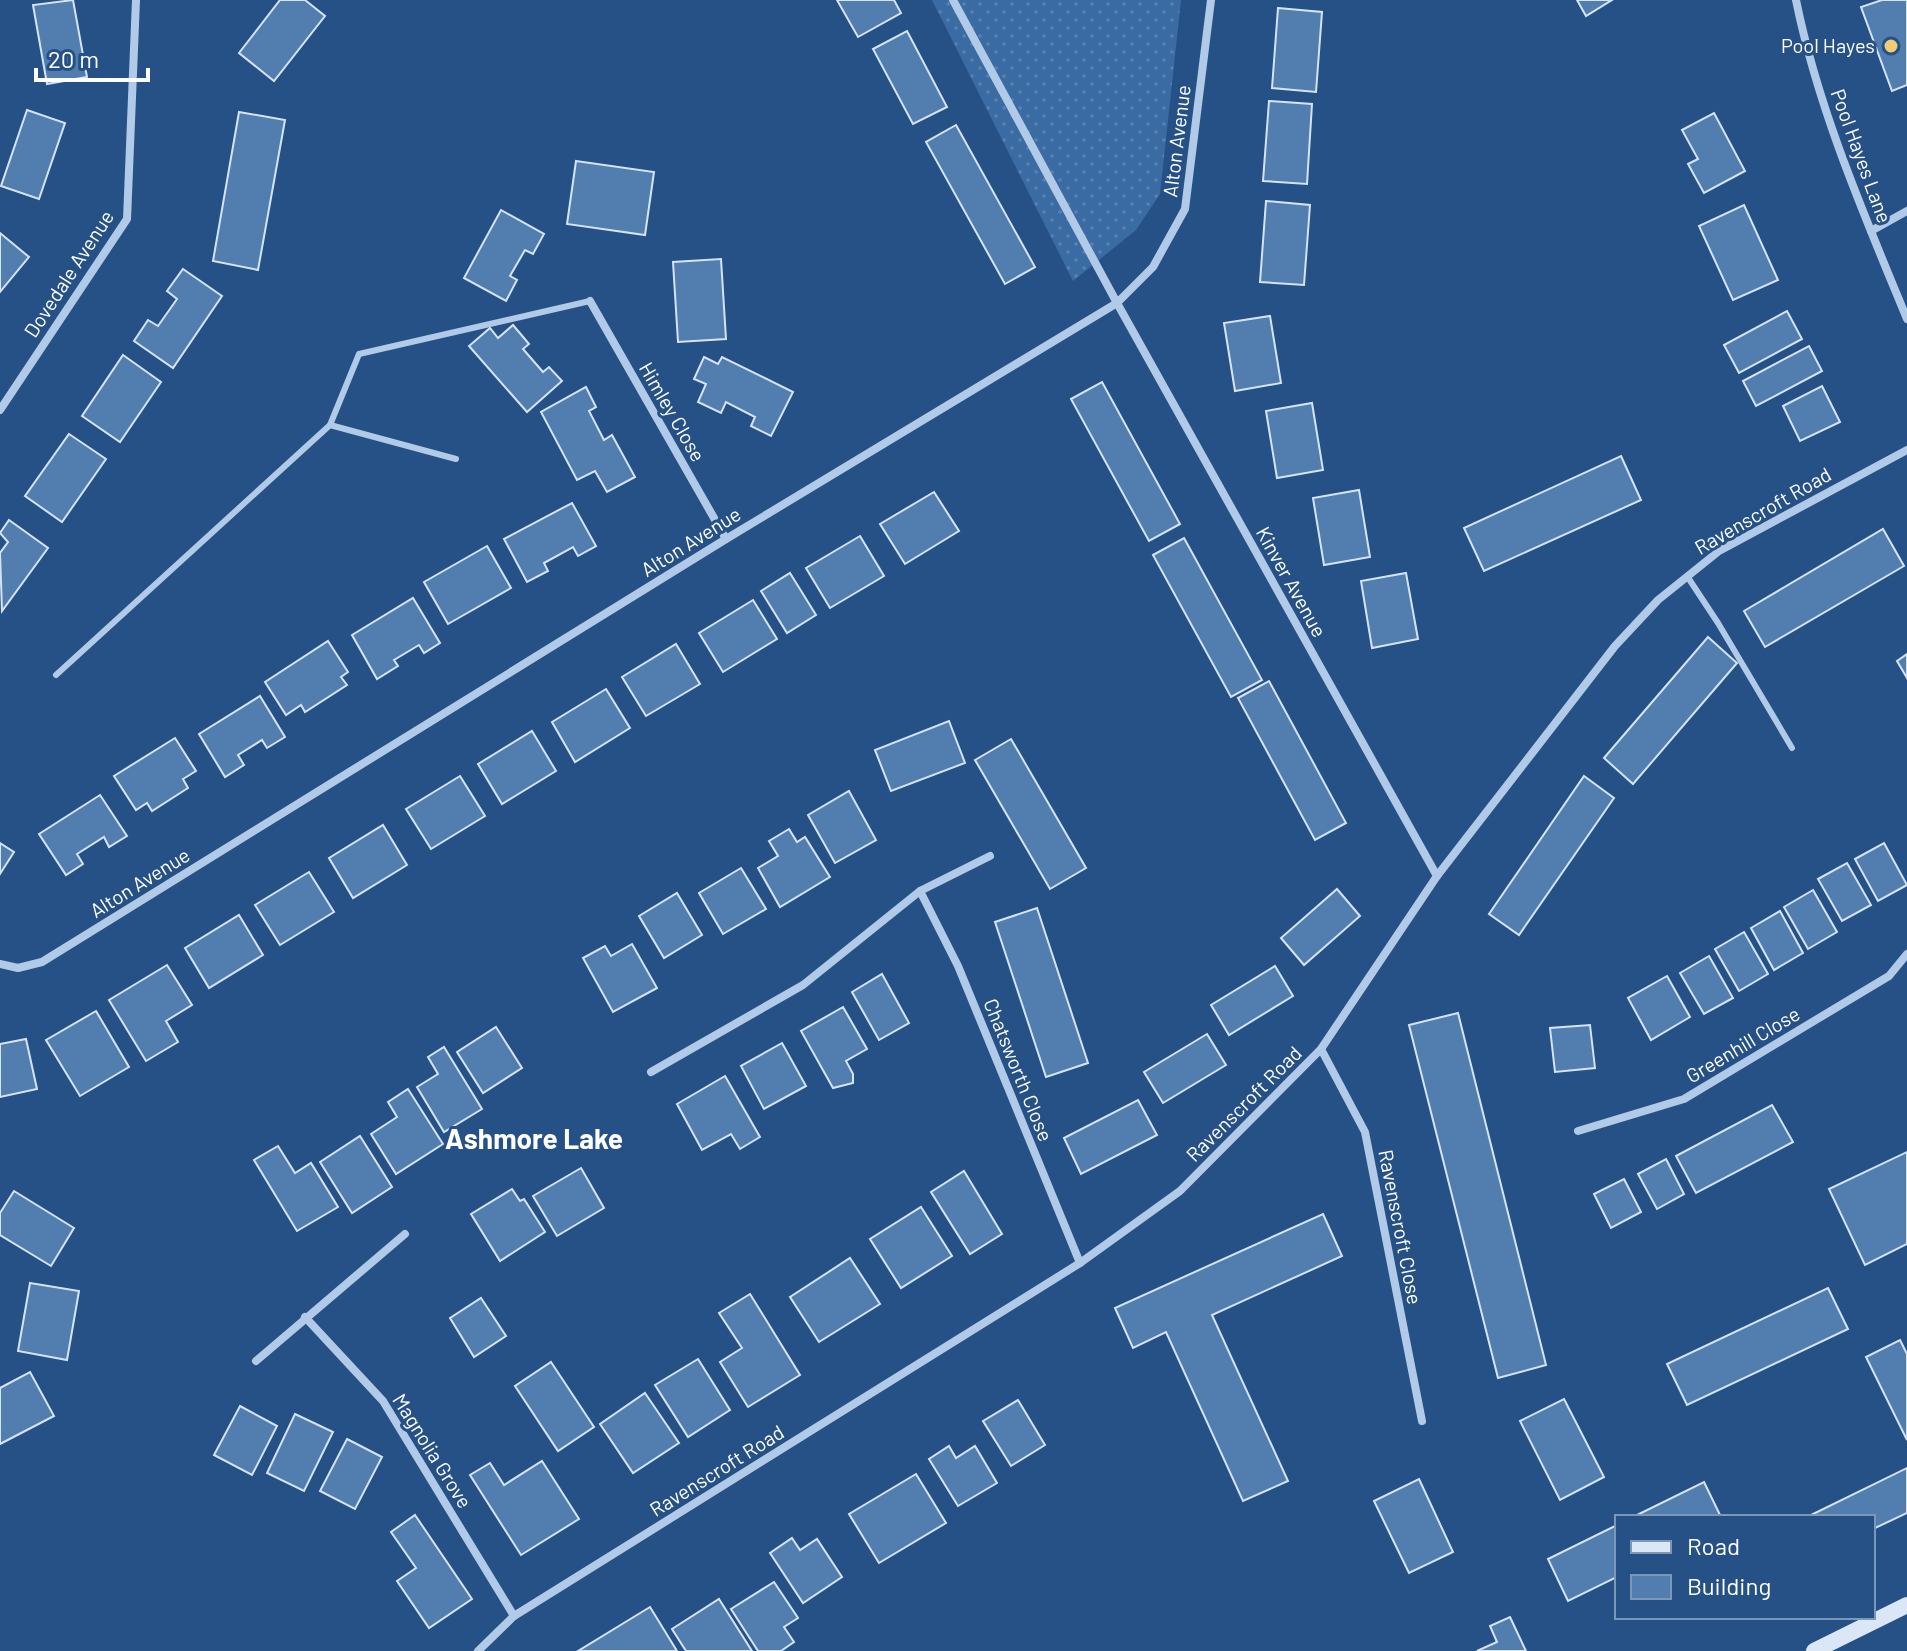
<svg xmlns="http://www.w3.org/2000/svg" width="1907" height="1651" font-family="Barlow,sans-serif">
  <defs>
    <pattern id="grass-dots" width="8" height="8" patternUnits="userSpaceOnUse" patternTransform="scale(2)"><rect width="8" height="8" fill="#3a6ba2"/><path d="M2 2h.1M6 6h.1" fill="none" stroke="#5881b0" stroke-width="1.8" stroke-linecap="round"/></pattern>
  </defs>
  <rect width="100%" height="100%" fill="#265186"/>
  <!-- grass -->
  <polygon fill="url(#grass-dots)" points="932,0 1181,0 1160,194 1136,230 1073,281"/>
  <!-- building -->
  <g fill="#527daf" stroke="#d4e4f6" stroke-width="2">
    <polygon points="73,0 87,77 47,84 33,5"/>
    <polygon points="280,0 305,0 325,16 274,81 239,53"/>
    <polygon points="837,0 894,0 901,13 858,37"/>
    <polygon points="1577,0 1612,0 1586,16"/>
    <polygon points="1882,0 1907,0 1907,85 1892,91 1861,7"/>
    <polygon points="1278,8 1322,12 1316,92 1272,88"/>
    <polygon points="907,31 947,107 913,124 873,49"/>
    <polygon points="1269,101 1312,104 1307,184 1263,181"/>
    <polygon points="27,110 65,123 39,199 1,186"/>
    <polygon points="239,112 285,120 258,270 213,261"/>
    <polygon points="1714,113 1745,171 1704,193 1688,164 1698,159 1682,130"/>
    <polygon points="956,125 1035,267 1005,284 926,142"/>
    <polygon points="576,161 654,172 645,235 567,224"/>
    <polygon points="1266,201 1310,205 1304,285 1260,282"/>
    <polygon points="1744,205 1778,280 1733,300 1699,226"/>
    <polygon points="501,210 544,234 533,254 525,250 510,276 517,280 506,301 464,278"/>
    <polygon points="0,233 29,257 0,292"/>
    <polygon points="721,259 726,339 678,342 673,262"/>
    <polygon points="183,269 222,296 173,368 134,341 148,320 158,326 177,299 167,291"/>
    <polygon points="1787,311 1802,339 1739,373 1724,345"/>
    <polygon points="1270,316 1281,383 1235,391 1224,323"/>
    <polygon points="513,325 529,344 523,349 543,372 549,367 562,381 527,412 469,346 490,328 498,338"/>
    <polygon points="1809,346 1822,371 1756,406 1743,381"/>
    <polygon points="123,355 161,382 120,442 82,416"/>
    <polygon points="704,357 718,364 722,357 793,392 771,436 751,426 755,417 726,402 721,413 698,402 706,384 694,379"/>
    <polygon points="1102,382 1180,524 1149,541 1071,399"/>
    <polygon points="1822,386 1840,422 1800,441 1783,406"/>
    <polygon points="586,387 596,407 589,411 604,440 612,435 635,477 607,492 595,471 577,480 541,412"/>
    <polygon points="1312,403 1323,470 1277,478 1266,411"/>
    <polygon points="69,434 106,459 62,522 25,496"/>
    <polygon points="1621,456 1641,500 1484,571 1464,528"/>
    <polygon points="1359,490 1370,557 1324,565 1313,498"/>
    <polygon points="934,492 959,531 905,564 880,524"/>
    <polygon points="572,503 596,546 578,556 573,547 544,563 548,571 527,582 504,539"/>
    <polygon points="9,520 48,548 2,611 0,553 8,542 0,533"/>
    <polygon points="1883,529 1904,566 1765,647 1744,611"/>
    <polygon points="860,536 884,576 830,608 806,568"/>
    <polygon points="1184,538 1262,680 1231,697 1153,555"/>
    <polygon points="487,546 511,588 448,624 424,582"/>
    <polygon points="790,573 816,615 787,633 761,591"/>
    <polygon points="1406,573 1418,639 1372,648 1361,581"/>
    <polygon points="413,598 440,643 424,653 419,645 394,660 398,666 377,679 352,635"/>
    <polygon points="753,600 777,639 723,672 699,633"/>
    <polygon points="1708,637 1737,663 1633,784 1604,758"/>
    <polygon points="328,641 348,672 341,677 347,685 305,712 301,705 286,715 265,682"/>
    <polygon points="676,644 700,684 646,716 622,677"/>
    <polygon points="1907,654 1907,678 1897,661"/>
    <polygon points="1269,681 1346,823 1315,840 1238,698"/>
    <polygon points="606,689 630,728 575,762 552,722"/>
    <polygon points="260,696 285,737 267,748 262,740 238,755 244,765 225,777 199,734"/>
    <polygon points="949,721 965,763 891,791 875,750"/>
    <polygon points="532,731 556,771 502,804 478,764"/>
    <polygon points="175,738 196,771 183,779 188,788 152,811 147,803 136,810 114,776"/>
    <polygon points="1011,739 1086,868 1050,889 975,760"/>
    <polygon points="460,776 485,816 431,849 406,809"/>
    <polygon points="1584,776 1614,798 1519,935 1489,914"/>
    <polygon points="849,791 876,840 835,863 808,815"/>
    <polygon points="100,795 127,836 109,847 104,837 77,854 83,864 66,875 39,834"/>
    <polygon points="383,825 407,865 353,898 329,858"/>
    <polygon points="789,829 797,842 805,837 830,877 780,907 758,868 778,856 769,841"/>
    <polygon points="0,843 14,852 0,874"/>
    <polygon points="1884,843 1907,885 1878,901 1855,859"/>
    <polygon points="1847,863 1871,905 1842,921 1818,879"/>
    <polygon points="741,868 766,909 723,934 699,893"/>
    <polygon points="309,872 334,912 280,945 255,905"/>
    <polygon points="1337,889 1360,916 1304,965 1281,938"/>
    <polygon points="1813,890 1837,932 1808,949 1784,907"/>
    <polygon points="677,893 702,935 664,958 639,916"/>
    <polygon points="1037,908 1088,1063 1046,1077 995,922"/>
    <polygon points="1780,911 1803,953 1774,970 1751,928"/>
    <polygon points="239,915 263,955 209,988 185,948"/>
    <polygon points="1744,932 1768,974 1739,991 1715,949"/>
    <polygon points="632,944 657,988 613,1012 583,958 605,946 611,956"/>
    <polygon points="1709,956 1733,998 1704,1014 1680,973"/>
    <polygon points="167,965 192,1005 166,1021 178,1042 146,1061 109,1000"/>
    <polygon points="1275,966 1293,996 1229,1035 1211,1005"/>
    <polygon points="882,974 909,1023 879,1040 852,992"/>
    <polygon points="1667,976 1690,1017 1651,1040 1628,998"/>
    <polygon points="843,1007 867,1049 846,1061 853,1074 853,1083 833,1088 801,1031"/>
    <polygon points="96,1011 129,1067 80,1096 46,1040"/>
    <polygon points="1458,1013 1546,1365 1498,1378 1409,1025"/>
    <polygon points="1590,1025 1595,1068 1555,1072 1550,1028"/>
    <polygon points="496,1027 522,1068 483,1093 457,1052"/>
    <polygon points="1207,1034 1226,1065 1163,1103 1144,1072"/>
    <polygon points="26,1039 37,1089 0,1097 0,1044"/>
    <polygon points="782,1043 806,1086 764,1109 741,1066"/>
    <polygon points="444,1047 482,1109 444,1132 417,1087 438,1074 428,1057"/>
    <polygon points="725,1076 760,1137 740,1149 731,1134 702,1150 677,1104"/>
    <polygon points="408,1089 443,1144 396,1174 371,1134 397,1117 388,1102"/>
    <polygon points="1138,1100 1157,1135 1081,1174 1064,1138"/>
    <polygon points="1772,1105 1793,1142 1696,1193 1676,1156"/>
    <polygon points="360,1136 392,1187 352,1213 320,1162"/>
    <polygon points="278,1146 295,1173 311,1163 338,1207 297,1231 254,1160"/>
    <polygon points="1907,1152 1907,1244 1865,1265 1829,1189"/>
    <polygon points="1666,1159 1684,1194 1657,1209 1638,1174"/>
    <polygon points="581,1168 604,1208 557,1236 533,1196"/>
    <polygon points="964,1171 1002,1234 970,1254 931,1192"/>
    <polygon points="1624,1179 1641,1212 1611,1228 1594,1194"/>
    <polygon points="512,1189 520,1201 524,1199 545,1232 500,1261 471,1214"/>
    <polygon points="14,1191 74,1228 51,1266 0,1235 0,1213"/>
    <polygon points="921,1207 952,1256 901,1288 870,1239"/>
    <polygon points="1323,1214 1342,1256 1212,1315 1288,1481 1243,1501 1166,1332 1133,1348 1115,1308"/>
    <polygon points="850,1258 880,1304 819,1342 790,1297"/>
    <polygon points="30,1283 79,1291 67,1360 18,1351"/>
    <polygon points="1828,1288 1848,1329 1687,1405 1667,1364"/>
    <polygon points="750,1294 800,1375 748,1407 720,1362 742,1348 719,1313"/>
    <polygon points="481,1298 506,1336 474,1357 450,1318"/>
    <polygon points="1900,1340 1907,1354 1907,1440 1866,1357"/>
    <polygon points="698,1359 730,1410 688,1437 655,1385"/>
    <polygon points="551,1362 594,1427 558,1451 515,1386"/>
    <polygon points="30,1372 54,1416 0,1444 0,1388"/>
    <polygon points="645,1393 679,1443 633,1473 600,1424"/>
    <polygon points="1564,1399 1604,1477 1560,1500 1520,1421"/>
    <polygon points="1018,1400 1045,1445 1011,1466 983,1421"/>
    <polygon points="240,1406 277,1426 252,1475 214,1455"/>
    <polygon points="295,1414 333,1432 304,1491 267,1473"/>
    <polygon points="347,1439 382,1457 355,1509 320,1491"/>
    <polygon points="949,1446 956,1458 975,1446 997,1483 958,1506 929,1459"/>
    <polygon points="542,1461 579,1519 521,1555 470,1475 490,1463 504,1485"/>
    <polygon points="1907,1468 1907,1513 1873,1529 1873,1517 1807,1517"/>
    <polygon points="916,1474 946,1523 879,1563 849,1514"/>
    <polygon points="1419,1479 1453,1552 1409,1573 1374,1501"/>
    <polygon points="1704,1482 1721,1517 1633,1517"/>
    <polygon points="415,1515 472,1599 429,1628 397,1581 416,1568 391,1532"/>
    <polygon points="1617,1525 1617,1577 1568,1601 1548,1559"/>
    <polygon points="792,1538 800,1550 817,1539 842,1577 803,1603 770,1553"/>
    <polygon points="774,1582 798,1618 784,1627 794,1642 781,1651 758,1651 731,1609"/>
    <polygon points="719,1599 752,1651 686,1651 672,1629"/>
    <polygon points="650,1607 677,1651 578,1651"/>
    <polygon points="1510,1617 1526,1651 1477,1651 1497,1642 1490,1626"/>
  </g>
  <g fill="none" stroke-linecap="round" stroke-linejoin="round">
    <!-- lane -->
    <g stroke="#b1cae8" stroke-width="6">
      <polyline points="330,425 456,459"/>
      <polyline points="1687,576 1718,623 1792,748"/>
      <polyline points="56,675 330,425 359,354 590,301"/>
    </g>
    <!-- street -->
    <g stroke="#b1cae8" stroke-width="8">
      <polyline points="953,0 1117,303 1437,876"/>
      <path d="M1796,0c22,109 69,217 111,319"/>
      <polyline points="1871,231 1907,211"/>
      <polyline points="590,301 726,539"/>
      <polyline points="0,410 127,219 136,0"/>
      <polyline points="920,891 958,966 1080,1263"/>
      <polyline points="0,964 18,968 42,962 726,539 1117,303 1153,267 1185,209 1211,0"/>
      <polyline points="1321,1049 1365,1132 1422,1421"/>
      <polyline points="651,1072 803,985 920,891 990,856"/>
      <polyline points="1578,1131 1684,1099 1889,976 1907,954"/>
      <polyline points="305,1317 383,1401 514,1616"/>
      <polyline points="256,1361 405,1234"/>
      <polyline points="478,1651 514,1616 1080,1263 1180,1191 1321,1049 1437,876 1615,646 1658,600 1719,551 1907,450"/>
    </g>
    <!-- secondary -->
    <polyline stroke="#dbe7f7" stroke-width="16" points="1814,1651 1907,1605"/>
  </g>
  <!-- markers -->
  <circle fill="#f1cc75" stroke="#265186" stroke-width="3" cx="1891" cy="46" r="8"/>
  <g text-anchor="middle" stroke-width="6" stroke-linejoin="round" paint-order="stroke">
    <!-- poi labels -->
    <g font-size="20" fill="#fff" stroke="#265186" text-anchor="end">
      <text x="1875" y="53">Pool Hayes</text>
    </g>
    <!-- street labels -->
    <g font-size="20" fill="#fff" stroke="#265186">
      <text transform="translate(1177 141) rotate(-83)" y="7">Alton Avenue</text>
      <text transform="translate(1861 156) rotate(70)" y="7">Pool Hayes Lane</text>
      <text transform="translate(69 274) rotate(-57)" y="7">Dovedale Avenue</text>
      <text transform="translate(672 412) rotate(60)" y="7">Himley Close</text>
      <text transform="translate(1763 511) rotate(-30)" y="7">Ravenscroft Road</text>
      <text transform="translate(691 542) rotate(-32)" y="7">Alton Avenue</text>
      <text transform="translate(1291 582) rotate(61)" y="7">Kinver Avenue</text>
      <text transform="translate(140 883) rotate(-32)" y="7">Alton Avenue</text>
      <text transform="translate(1743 1045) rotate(-31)" y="7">Greenhill Close</text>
      <text transform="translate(1018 1070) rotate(68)" y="7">Chatsworth Close</text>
      <text transform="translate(1244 1104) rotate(-45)" y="7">Ravenscroft Road</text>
      <text transform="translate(1400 1227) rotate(79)" y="7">Ravenscroft Close</text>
      <text transform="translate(432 1451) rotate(58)" y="7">Magnolia Grove</text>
      <text transform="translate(717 1471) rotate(-32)" y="7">Ravenscroft Road</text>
    </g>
    <!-- district labels -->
    <g font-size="28" font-weight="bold" fill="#fff" stroke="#265186">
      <text x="534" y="1149">Ashmore Lake</text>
    </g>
  </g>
  <!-- legend -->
  <rect x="1615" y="1515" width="260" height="104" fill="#265186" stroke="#7d97b6" stroke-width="2"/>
  <rect x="1631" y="1541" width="40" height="12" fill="#dbe7f7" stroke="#7d97b6" stroke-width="2"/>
  <text x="1687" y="1555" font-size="24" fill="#ffffff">Road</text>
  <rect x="1631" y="1575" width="40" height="24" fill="#527daf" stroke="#7d97b6" stroke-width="2"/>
  <text x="1687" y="1595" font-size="24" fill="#ffffff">Building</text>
  <!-- scale -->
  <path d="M36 68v12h112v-12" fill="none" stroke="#ffffff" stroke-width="4"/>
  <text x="48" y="68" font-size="24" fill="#ffffff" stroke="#265186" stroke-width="6" paint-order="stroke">20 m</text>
</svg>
